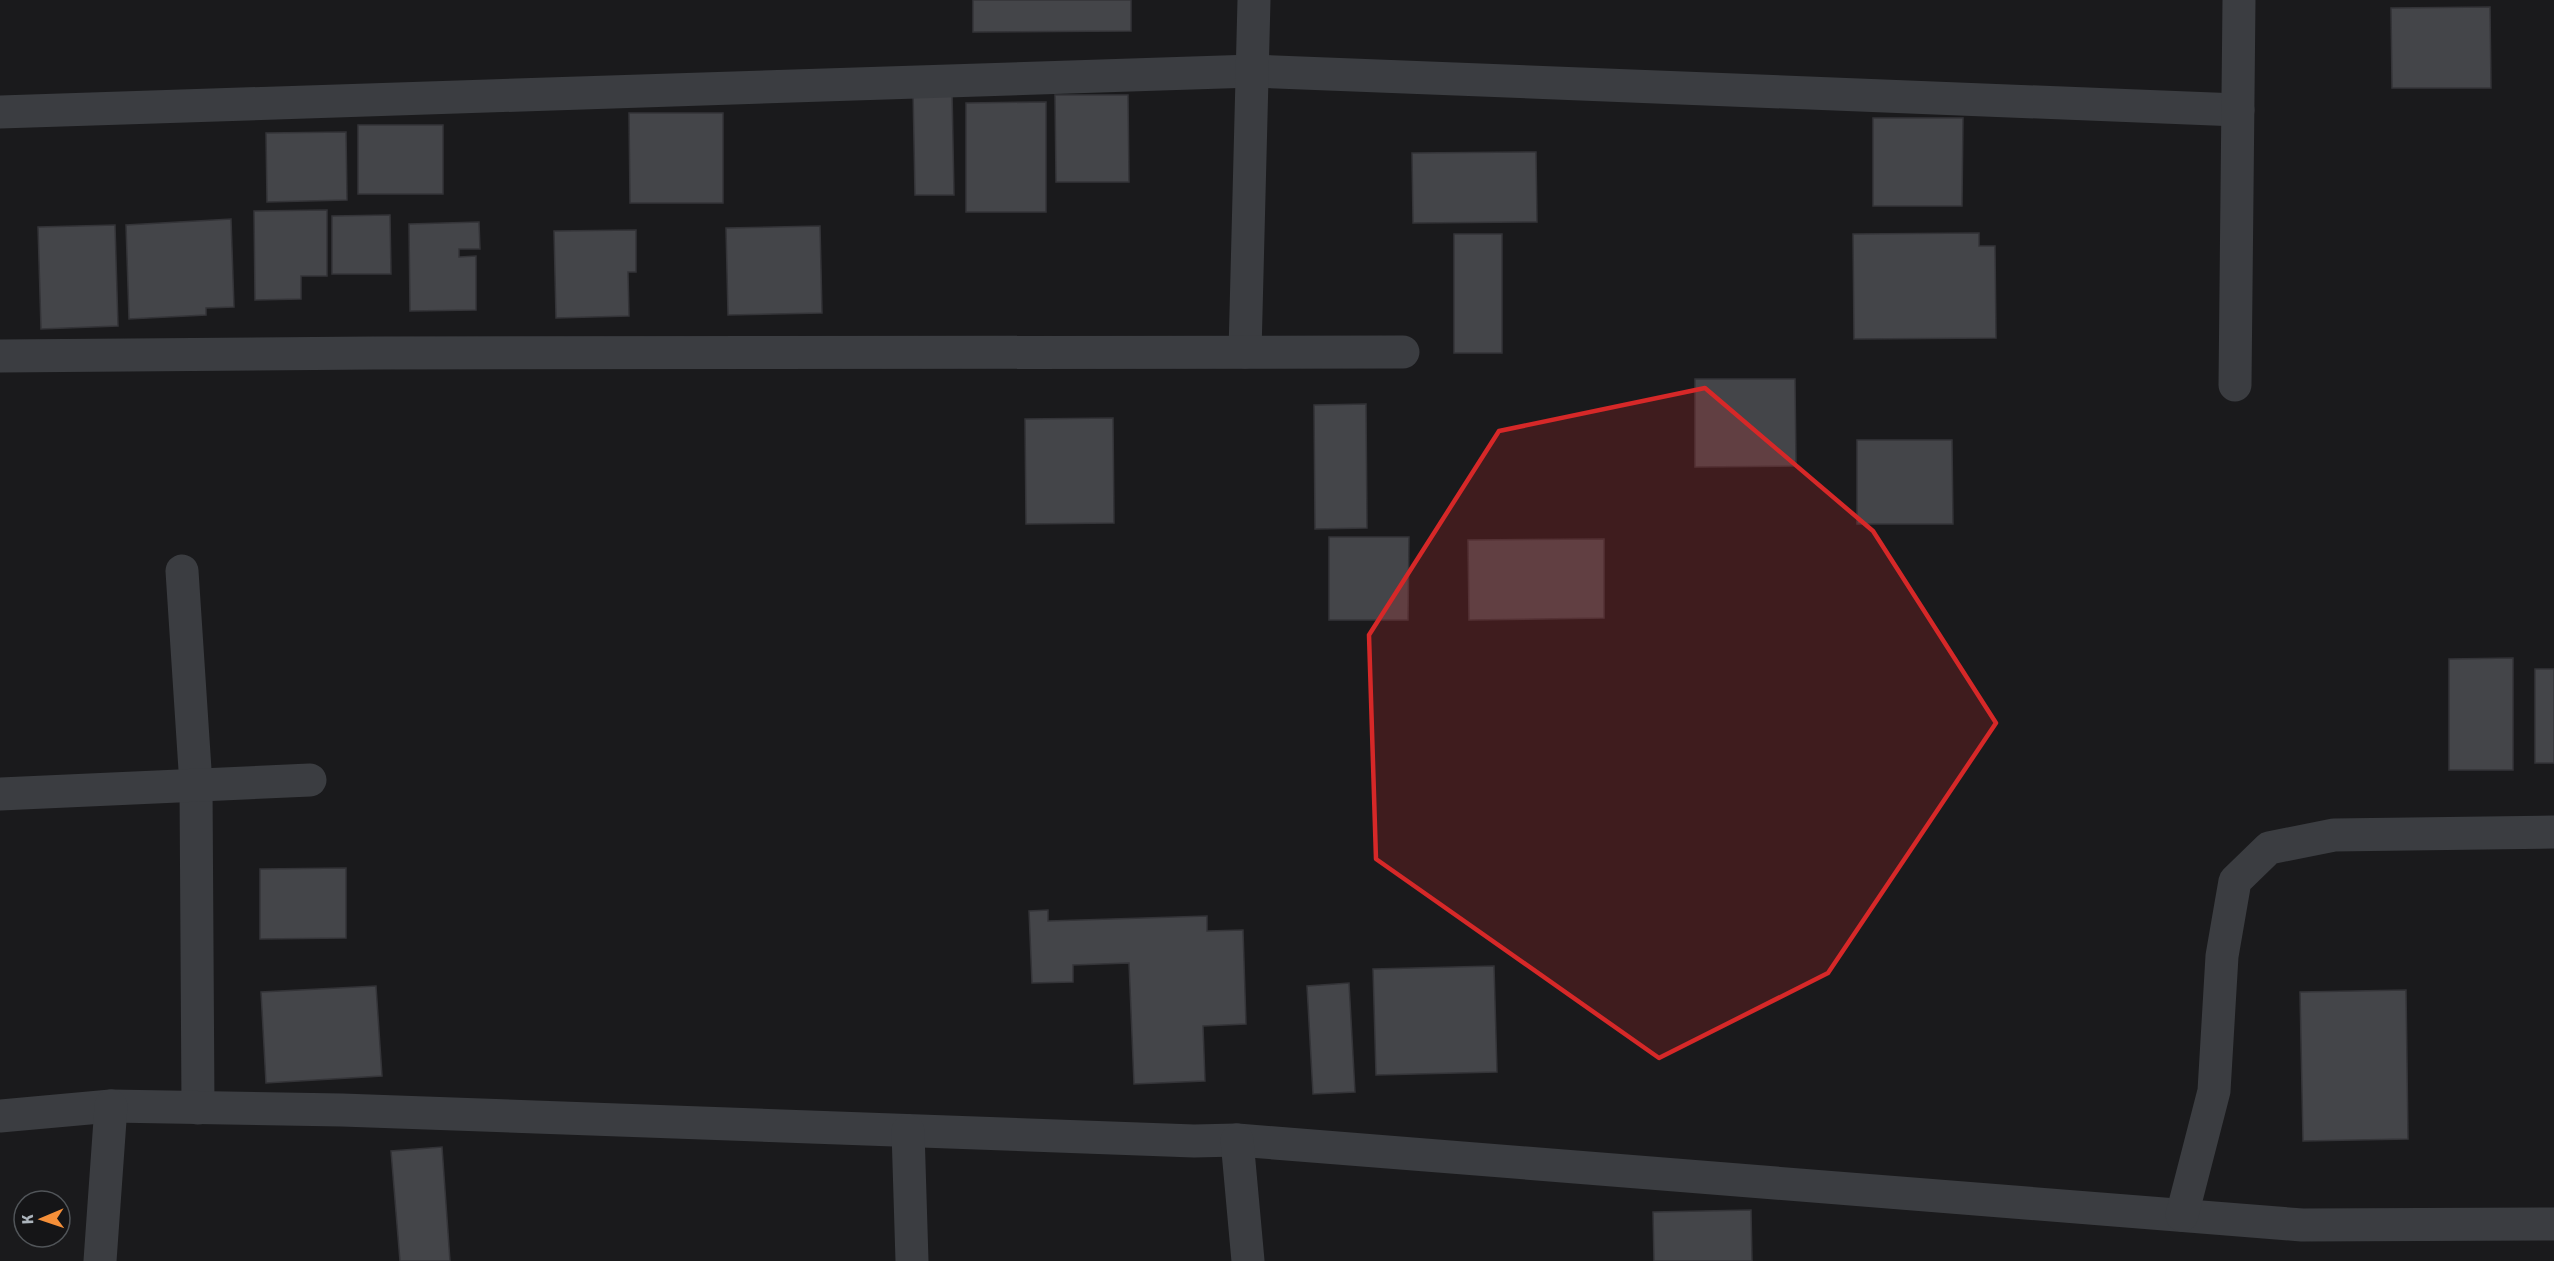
<svg xmlns="http://www.w3.org/2000/svg" width="2554" height="1261" font-family="Signika,sans-serif">
  <rect width="100%" height="100%" fill="#1a1a1c"/>
  <!-- building -->
  <g fill="#444549" stroke="#343438" stroke-width="1.5">
    <polygon points="973,0 1131,0 1131,31 973,32"/>
    <polygon points="2490,7 2491,88 2392,88 2391,8"/>
    <polygon points="913,90 952,90 954,195 915,195"/>
    <polygon points="1055,95 1128,95 1129,182 1056,182"/>
    <polygon points="1046,102 1046,212 966,212 966,103"/>
    <polygon points="629,113 723,113 723,203 630,203"/>
    <polygon points="1873,118 1963,118 1962,206 1873,206"/>
    <rect x="358" y="125" width="85" height="69"/>
    <polygon points="346,132 347,200 267,202 266,133"/>
    <polygon points="1536,152 1537,222 1413,223 1412,153"/>
    <polygon points="327,210 327,276 301,276 301,299 255,300 254,211"/>
    <polygon points="390,215 391,274 332,274 332,216"/>
    <polygon points="231,219 234,307 206,308 206,315 129,319 126,225"/>
    <polygon points="479,222 480,249 459,249 459,257 476,256 476,310 410,311 409,224"/>
    <polygon points="115,225 118,326 41,329 38,227"/>
    <polygon points="820,226 822,313 728,315 726,228"/>
    <polygon points="636,230 636,272 628,272 629,316 556,318 554,231"/>
    <polygon points="1979,233 1979,246 1995,246 1996,338 1854,339 1853,234"/>
    <rect x="1454" y="234" width="48" height="119"/>
    <polygon points="1695,379 1795,379 1796,466 1695,467"/>
    <polygon points="1366,404 1367,528 1315,529 1314,405"/>
    <polygon points="1113,418 1114,523 1026,524 1025,419"/>
    <polygon points="1857,440 1952,440 1953,524 1857,524"/>
    <polygon points="1329,537 1409,537 1408,620 1329,620"/>
    <polygon points="1604,539 1604,618 1469,620 1468,540"/>
    <polygon points="2513,658 2513,770 2449,770 2449,659"/>
    <rect x="2535" y="669" width="19" height="94"/>
    <polygon points="346,868 346,938 260,939 260,869"/>
    <polygon points="1048,910 1048,921 1207,916 1207,931 1243,930 1246,1024 1203,1026 1205,1081 1134,1084 1129,963 1073,965 1073,982 1032,983 1029,911"/>
    <polygon points="1494,966 1497,1072 1376,1075 1373,969"/>
    <polygon points="1349,983 1355,1092 1313,1094 1307,986"/>
    <polygon points="376,986 382,1076 266,1083 261,992"/>
    <polygon points="2406,990 2408,1139 2303,1141 2300,992"/>
    <polygon points="442,1147 450,1261 400,1261 391,1151"/>
    <polygon points="1751,1210 1752,1261 1654,1261 1653,1212"/>
  </g>
  <g fill="none" stroke-linecap="round" stroke-linejoin="round">
    <!-- minor -->
    <g stroke="#3b3d41" stroke-width="33">
      <polyline points="0,112 1253,71 2238,110"/>
      <polyline points="1245,352 1254,0"/>
      <polyline points="0,356 374,353 1403,352"/>
      <polyline points="2235,385 2239,0"/>
      <polyline points="182,571 196,785 198,1108"/>
      <polyline points="0,794 310,780"/>
      <polyline points="0,1116 111,1106 342,1110 1194,1141 1237,1140 2302,1225 2554,1224"/>
      <polyline points="908,1131 912,1261"/>
      <polyline points="1237,1140 1248,1261"/>
      <polyline points="2182,1215 2214,1091 2222,956 2235,881 2269,848 2334,835 2554,832"/>
      <polyline points="100,1261 111,1106"/>
    </g>
  </g>
  <!-- marked area -->
  <path fill="#d62828" fill-opacity="0.2" stroke="#d62828" stroke-width="4.5" stroke-linejoin="round" d="M1705,388l168,143 123,192 -168,250 -169,85 -283,-199 -7,-224 130,-204z"/>
  <!-- north arrow -->
  <g transform="translate(42 1219) rotate(268)"><circle r="28" fill="#151517" stroke="#515559" stroke-width="1.5"/>
  <path d="M0-4.5L10 22L0 15L-10 22Z" fill="#f58f39"/>
  <text y="-9" font-size="16" font-weight="bold" text-anchor="middle" fill="#acb4bc">K</text>
  </g>
</svg>
